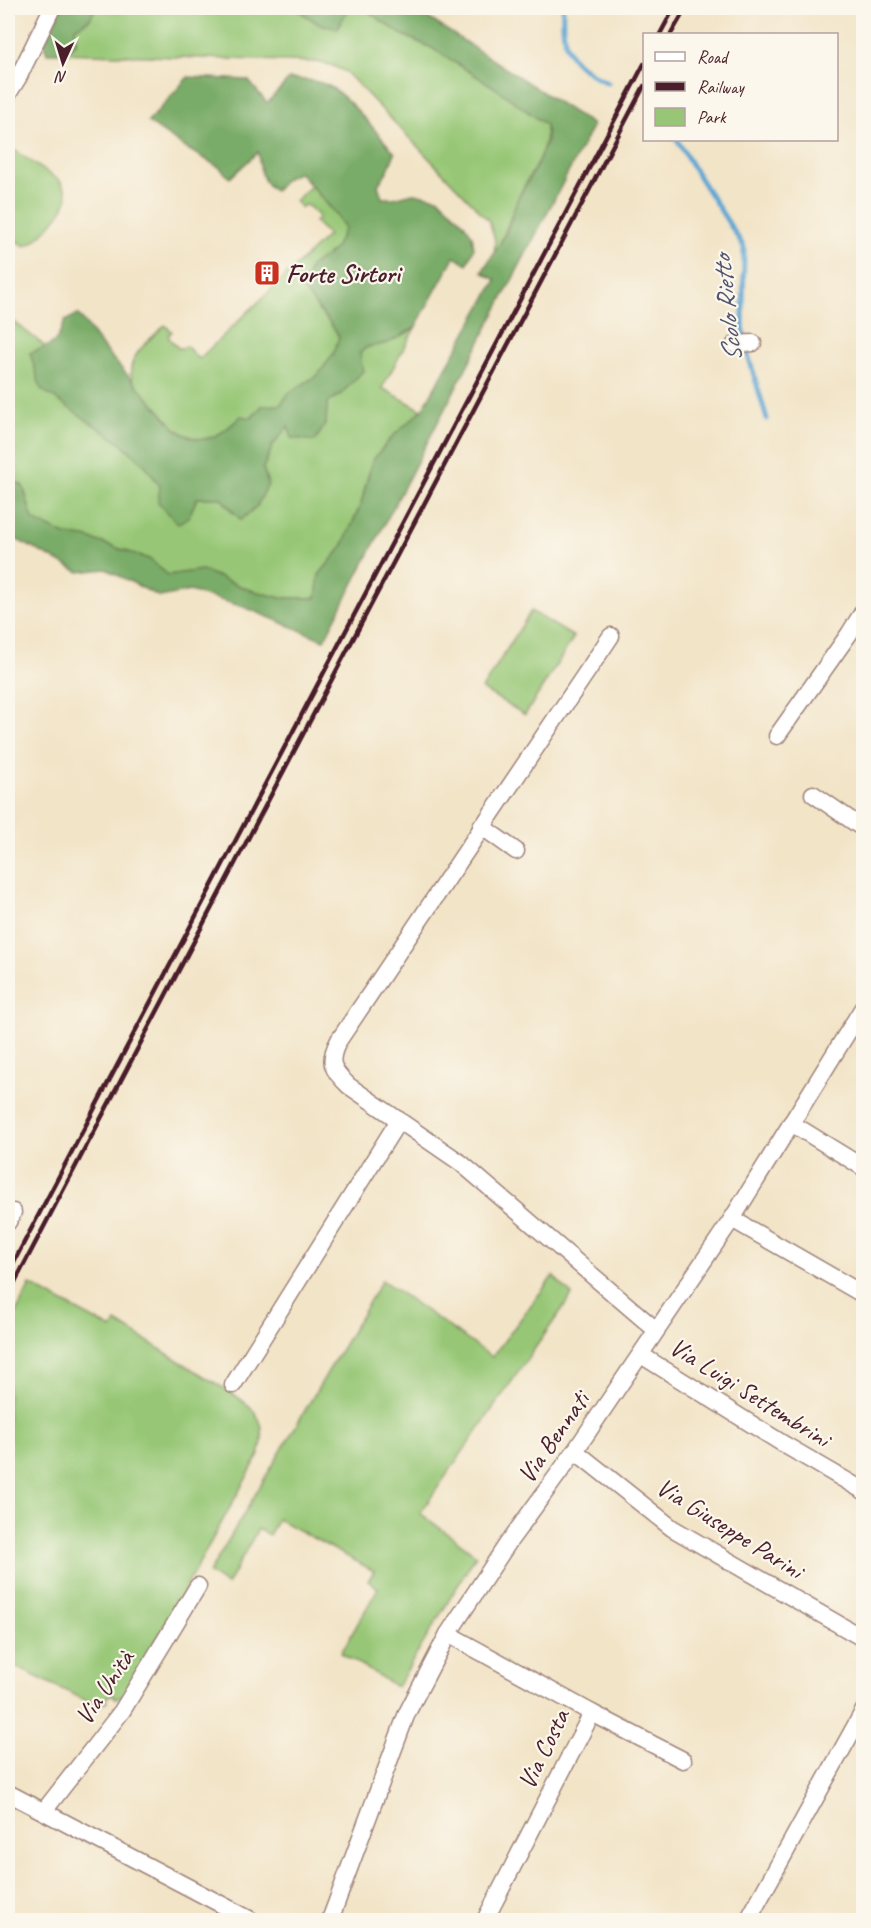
<svg xmlns="http://www.w3.org/2000/svg" width="871" height="1928" font-family="Caveat,sans-serif">
  <rect width="100%" height="100%" fill="#fbf7ec"/>
  <filter id="ink" filterUnits="userSpaceOnUse"><feTurbulence type="fractalNoise" baseFrequency=".0167" numOctaves="2"/><feDisplacementMap in="SourceGraphic" scale="12" xChannelSelector="R" yChannelSelector="G"/><feConvolveMatrix kernelMatrix="1 2 1 2 8 2 1 2 1" color-interpolation-filters="sRGB"/></filter>
  <filter id="wash" filterUnits="userSpaceOnUse"><feTurbulence type="fractalNoise" baseFrequency=".008" numOctaves="4" result="noise"/><feDisplacementMap in="SourceGraphic" scale="24" xChannelSelector="R" yChannelSelector="G"/><feGaussianBlur stdDeviation="1.35" result="paint"/><feColorMatrix in="noise" values="0 0 0 0 0 0 0 0 0 0 0 0 0 0 0 0 0 1.4 0 .05"/><feComposite in="paint" operator="in"/></filter>
  <g filter="url(#wash)">
    <rect width="100%" height="100%" fill="#f2e4c7"/>
    <!-- green -->
    <g fill="#97c776" stroke="#707350" stroke-width="1.5">
      <path d="M95,8h200l22,15 29,-10 1,-5h16l38,26 31,14 62,39 52,38c2,32 -19,50 -30,78 -8,20 -12,34 -22,53l1,-16 -6,-19 -143,-149 -15,-7 -16,-3 -251,-9 12,-9 -1,-16 15,-9z"/>
      <path d="M8,146l52,35c4,6 8,11 7,18 -2,12 -30,44 -42,47l-17,-9z"/>
      <path d="M311,186l25,28 9,14 -11,22 -24,17 8,43 16,17 5,10 -5,16 -16,22 -28,17 -10,13 -18,1c-14,17 -18,12 -34,23 -38,24 -50,2 -75,-26 -8,-8 -21,-18 -22,-30 -2,-19 22,-36 34,-48l7,7 -3,2v4l9,10h5l3,-2 13,13 129,-124 -13,-13 3,-3v-4l-10,-9 -4,-1 -3,3 -6,-7z"/>
      <polygon points="8,317 46,347 122,444 146,466 160,486 189,516 197,498 221,498 233,513 257,506 268,484 263,468 273,445 288,425 326,423 327,403 341,394 360,353 367,347 388,343 415,328 382,388 422,410 392,437 372,461 361,504 342,547 319,575 316,598 281,598 247,589 202,570 168,575 149,559 85,537 65,535 33,520 23,486 8,477 8,333 12,322"/>
      <polygon points="531,611 574,637 525,715 482,689"/>
      <polygon points="553,1276 572,1295 420,1513 476,1555 397,1687 341,1653 378,1588 368,1581 374,1571 278,1519 269,1535 258,1529 227,1585 209,1573 382,1280 492,1357"/>
      <path d="M30,1285l82,44 4,-7 117,72c26,17 35,30 26,61l-133,240 -10,4 -3,-5 -8,4 2,4 -10,4 -89,-43v-334z"/>
    </g>
    <!-- forest -->
    <g fill="#79ac67" stroke="#626649" stroke-width="1.5">
      <polygon points="61,8 95,8 90,19 75,28 76,44 64,53 47,53 44,45"/>
      <polygon points="295,8 347,8 346,13 337,29 317,23"/>
      <polygon points="363,8 413,8 593,125 324,640 244,607 190,591 160,597 106,569 79,572 8,535 8,477 23,486 33,520 65,535 85,537 149,559 168,575 202,570 247,589 280,598 316,598 319,575 342,547 361,504 372,461 392,437 422,410 496,280 482,272 506,234 516,202 537,165 547,140 546,125 494,87 432,48 401,34"/>
      <path d="M188,77l60,3 19,23 22,-24c13,0 26,1 38,6 22,11 50,49 68,68l-7,17 -10,15 4,13h12l19,-5 25,5 25,24 9,13 2,13 -7,16 -13,-7 -39,71 -27,15 -21,4 -7,6 3,18 -22,23 -14,9 -1,20 -11,18 -23,-3 -4,-12 -15,19 -10,23 5,16 -11,22 -16,14 -20,-22h-24l-8,18 -11,8 -20,-22 2,-16 -14,-20 -24,-22 -81,-55 -11,-36c24,-9 26,-8 35,-32l13,-7 27,36 72,80c28,18 42,7 64,-14l11,2 10,-12 18,-1 10,-13 28,-17 16,-22 5,-16c-9,-17 -24,-31 -36,-48l7,-22 24,-17 11,-22 -9,-14 -37,-42 -14,7 -10,12c-15,-10 -15,-23 -17,-39l-28,26 -11,-11 -33,-19 -38,-26z"/>
    </g>
    <g fill="none" stroke-linecap="round" stroke-linejoin="round">
      <!-- stream -->
      <g stroke="#5ca6d3" stroke-width="5">
        <path d="M563,8c-2,42 6,56 45,75"/>
        <polyline points="677,140 694,169 744,247 743,326 746,348 767,419"/>
      </g>
    </g>
  </g>
  <g filter="url(#ink)">
    <g fill="none" stroke-linecap="round" stroke-linejoin="round">
      <defs>
        <g id="street">
          <polyline points="8,94 18,78 52,8"/>
          <polyline points="735,344 753,343"/>
          <path d="M611,636l-272,404c-12,22 -7,30 10,46l112,77 195,167"/>
          <polyline points="777,736 849,634 864,610"/>
          <polyline points="813,794 864,829"/>
          <polyline points="481,826 516,851"/>
          <polyline points="791,1123 864,1168"/>
          <polyline points="732,1219 864,1295"/>
          <polyline points="8,1222 13,1212"/>
          <polyline points="641,1355 785,1445 864,1491"/>
          <polyline points="233,1385 399,1120"/>
          <polyline points="575,1451 672,1528 864,1639"/>
          <polyline points="448,1634 592,1713 485,1920"/>
          <polyline points="592,1713 683,1760"/>
          <polyline points="8,1793 251,1920"/>
          <polyline points="44,1811 122,1711 198,1586"/>
          <polyline points="330,1920 407,1713 448,1634 508,1543 575,1451 732,1219 864,1006"/>
          <polyline points="748,1920 864,1710"/>
        </g>
      </defs>
      <!-- street casing -->
      <use href="#street" stroke="#9e8279" stroke-width="19"/>
      <!-- street -->
      <use href="#street" stroke="#fff" stroke-width="16"/>
      <!-- rail -->
      <g stroke="#4a1f2b" stroke-width="4.5">
        <polyline points="660,34 674,8"/>
        <polyline points="671,34 686,8"/>
        <polyline points="8,1273 644,64"/>
        <polyline points="8,1295 644,86"/>
      </g>
    </g>
  </g>
  <!-- icons -->
  <defs>
    <symbol id="building-square" viewBox="-11 -11 22 22"><rect x="-9" y="-9" width="18" height="18" rx="4" fill="#c8321e" stroke="#fbf7ec"/><path d="M-4-6H4V6H1V3H-1V6H-4ZM-2.5-4.3h1.7v1.8h-1.7ZM.8-4.3h1.7v1.8H.8ZM-2.5-1h1.7V.8h-1.7ZM.8-1h1.7V.8H.8Z" fill="#fff"/></symbol>
  </defs>
  <g fill-rule="evenodd">
    <use href="#building-square" x="252" y="258" width="30" height="30"/>
  </g>
  <g text-anchor="middle" stroke-width="4.5" stroke-linejoin="round" paint-order="stroke">
    <!-- poi labels -->
    <g font-size="26" font-weight="bold" fill="#4a1f2b" stroke="#fbf7ec" text-anchor="start">
      <text x="286" y="282">Forte Sirtori</text>
    </g>
    <!-- street labels -->
    <g font-size="26" fill="#4a1f2b" stroke="#fbf7ec">
      <text transform="translate(750 1392) rotate(32)" y="9">Via Luigi Settembrini</text>
      <text transform="translate(553 1437) rotate(-55)" y="9">Via Bennati</text>
      <text transform="translate(730 1528) rotate(32)" y="9">Via Giuseppe Parini</text>
      <text transform="translate(104 1687) rotate(-56)" y="9">Via Unità</text>
      <text transform="translate(543 1749) rotate(-64)" y="9">Via Costa</text>
    </g>
    <!-- water labels -->
    <g font-size="27" font-style="italic" fill="#51556e" stroke="#fbf7ec">
      <text transform="translate(727 309) rotate(-96)" y="9">Scolo Rietto</text>
    </g>
  </g>
  <!-- margin -->
  <rect width="871" height="1928" fill="none" stroke="#fbf7ec" stroke-width="30"/>
  <!-- legend -->
  <rect x="643" y="33" width="195" height="108" fill="#fbf7ec" stroke="#b4a19f" stroke-width="1.5"/>
  <rect x="655" y="52" width="30" height="9" fill="#ffffff" stroke="#b4a19f" stroke-width="1.5"/>
  <text x="697" y="63" font-size="18" fill="#4a1f2b">Road</text>
  <rect x="655" y="82" width="30" height="9" fill="#4a1f2b" stroke="#b4a19f" stroke-width="1.5"/>
  <text x="697" y="93" font-size="18" fill="#4a1f2b">Railway</text>
  <rect x="655" y="108" width="30" height="18" fill="#97c776" stroke="#b4a19f" stroke-width="1.5"/>
  <text x="697" y="123" font-size="18" fill="#4a1f2b">Park</text>
  <!-- north arrow -->
  <g transform="translate(63 63) rotate(184)" stroke="#fbf7ec" stroke-width="4.5" paint-order="stroke">
  <path d="M0-4.5L10 22L0 15L-10 22Z" fill="#4a1f2b"/>
  <text y="-9" font-size="16" font-weight="bold" text-anchor="middle" fill="#4a1f2b">N</text>
  </g>
</svg>
